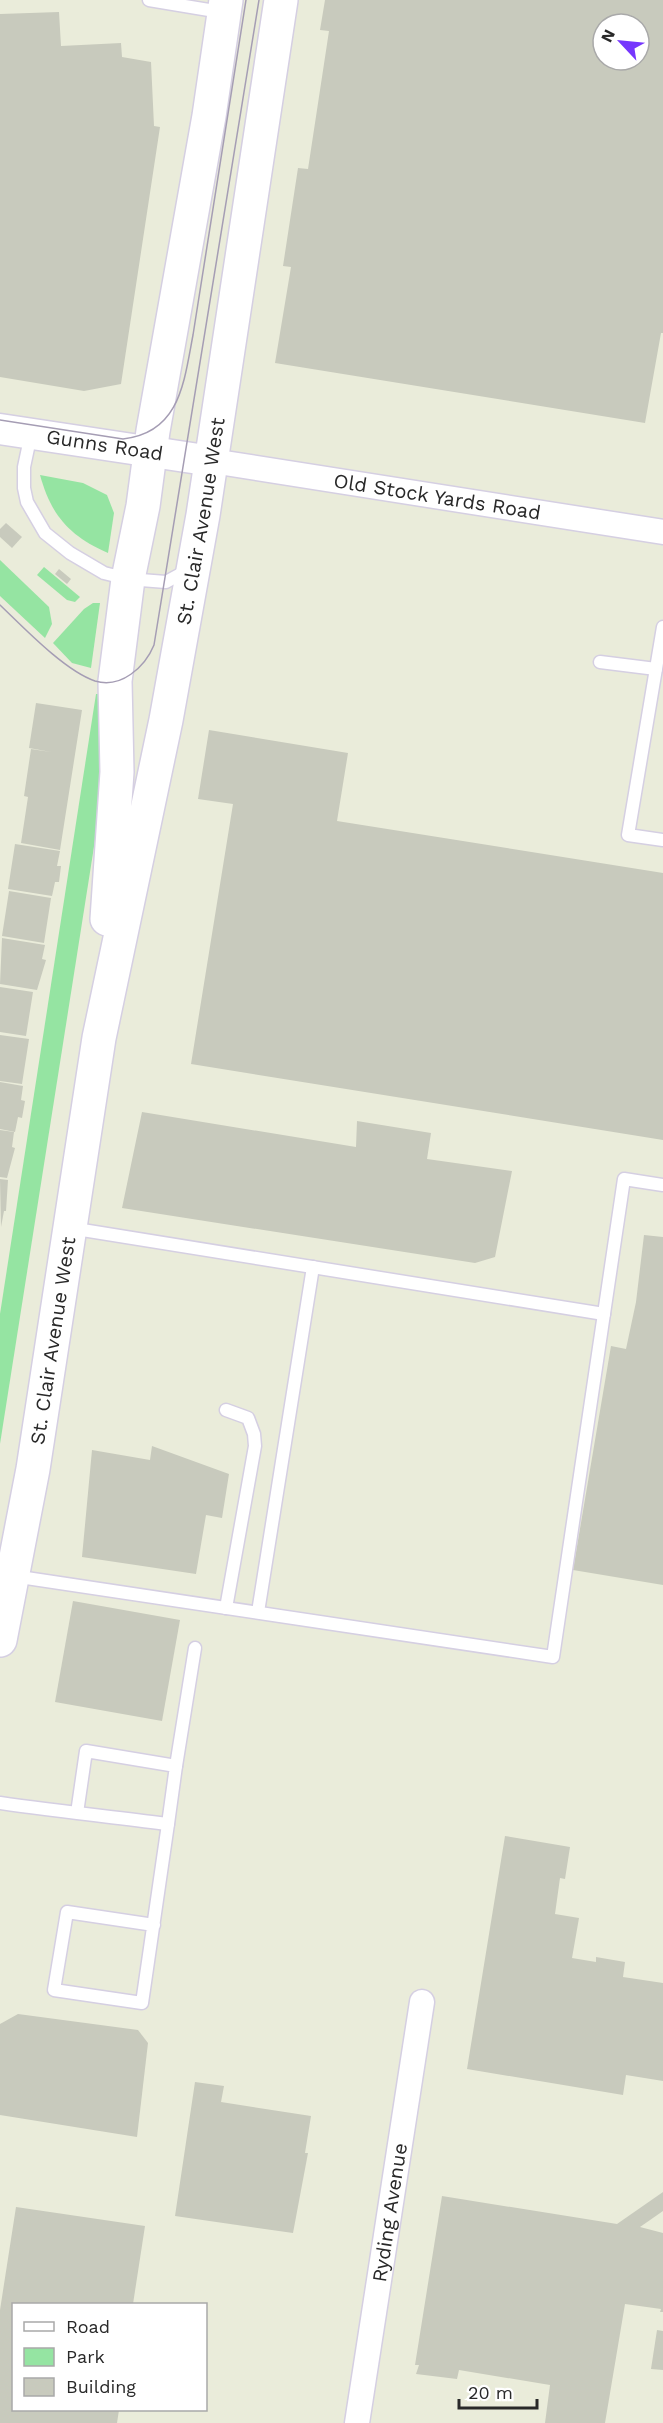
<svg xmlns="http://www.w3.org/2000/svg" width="663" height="2423" font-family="'Work Sans',sans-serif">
  <rect width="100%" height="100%" fill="#eaecda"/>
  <!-- green -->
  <g fill="#95e4a2">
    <path d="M40,475l43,8 24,12 7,18 -6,40c-39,-17 -57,-38 -68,-78z"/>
    <polygon points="0,560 49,607 52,624 45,638 0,596"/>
    <polygon points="44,567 80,597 75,602 67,600 37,575"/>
    <polygon points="93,603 100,603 91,668 72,663 53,643 84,609"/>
    <polygon points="96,694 100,694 101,788 96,834 0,1444 0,1314"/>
  </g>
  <!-- building -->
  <g fill="#c8cabd" fill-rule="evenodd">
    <path d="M325,0h338v333h-2l-16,90 -370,-60 16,-96 -8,-1 15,-98 10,1 21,-138 -9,-1zM603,24h36v36h-36z"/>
    <polygon points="59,12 61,46 121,43 122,57 151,62 154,126 160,127 121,384 84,391 0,377 0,14"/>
    <polygon points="6,523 22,537 12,548 0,537 0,529"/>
    <polygon points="59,569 71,579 67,584 55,574"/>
    <polygon points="36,703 82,710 60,850 21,843 28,797 24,796 31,749 51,752 29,748"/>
    <polygon points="209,730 348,753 337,821 663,873 663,1140 191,1064 233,804 198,799"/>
    <polygon points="15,844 60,851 57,866 61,866 59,882 55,882 52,896 8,889"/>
    <polygon points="9,891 51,898 44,943 2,936"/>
    <polygon points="2,938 45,945 42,959 46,960 37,990 0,984"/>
    <polygon points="0,987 33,992 26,1036 0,1032"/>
    <polygon points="0,1035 29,1039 22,1084 0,1081"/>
    <polygon points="0,1082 23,1086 21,1100 25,1101 22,1118 18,1117 15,1132 0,1129"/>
    <polygon points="142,1112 356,1147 357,1121 431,1133 427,1159 512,1171 495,1257 475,1263 122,1208"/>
    <polygon points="0,1130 14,1132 12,1147 15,1148 7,1178 0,1177"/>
    <polygon points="0,1179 8,1180 6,1211 4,1211 1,1227"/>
    <polygon points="644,1235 663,1237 663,1585 573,1570 611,1346 626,1349 636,1302"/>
    <polygon points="152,1446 229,1474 222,1518 206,1515 196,1574 82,1557 92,1450 150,1460"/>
    <polygon points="73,1601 180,1620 162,1721 55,1702"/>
    <polygon points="505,1836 570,1847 565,1879 560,1878 555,1914 579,1918 572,1958 596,1962 596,1957 625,1962 623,1977 663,1983 663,2081 626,2075 623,2095 467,2069"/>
    <polygon points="18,2014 138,2030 148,2043 137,2137 0,2115 0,2024"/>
    <polygon points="195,2082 224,2086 221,2102 311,2116 305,2153 308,2153 293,2233 175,2216"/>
    <polygon points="663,2192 663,2211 640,2227 663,2233 663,2312 660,2312 661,2309 625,2304 605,2423 545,2423 550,2385 459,2370 457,2379 416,2374 419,2365 415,2365 442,2196 617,2224"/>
    <polygon points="16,2207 145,2226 133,2304 14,2304 14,2410 119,2410 117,2423 0,2423 0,2310"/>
    <polygon points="657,2330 663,2331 663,2370 651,2369"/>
  </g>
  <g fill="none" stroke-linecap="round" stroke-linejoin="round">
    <defs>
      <g id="service">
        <polyline points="149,0 221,12"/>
        <polyline points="31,434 24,467 24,488 27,502 45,533 70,553 104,573 128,579 166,582 188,570"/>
        <polyline points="663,627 628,835 663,840"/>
        <polyline points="600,662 656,669"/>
        <polyline points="70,1228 604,1314"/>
        <polyline points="13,1576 553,1657 624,1179 663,1185"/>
        <polyline points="226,1608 255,1446 254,1434 248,1418 226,1410"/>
        <polyline points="258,1612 313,1267"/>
        <polyline points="176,1766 195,1648"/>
        <path d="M0,1803c56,8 112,14 168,21l8,-58 -90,-15 -9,62"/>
        <polyline points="154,1925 67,1912 54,1990 142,2003 168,1824"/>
      </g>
      <g id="minor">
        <path id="s1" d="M212,461l451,71"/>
        <path id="s2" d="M357,2423l65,-421"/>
      </g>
      <g id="tertiary">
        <path id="s3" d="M0,429l212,32"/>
      </g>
      <g id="secondary">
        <polyline points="107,919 117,772 115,681 128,579 143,506 153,431 209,116 226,0"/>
        <path id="s4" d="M0,1640l33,-171 66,-431 67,-318 37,-205 78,-515"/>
      </g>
    </defs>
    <!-- service casing -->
    <use href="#service" stroke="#d5cfe2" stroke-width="15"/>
    <!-- minor casing -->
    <use href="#minor" stroke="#d5cfe2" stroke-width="27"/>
    <!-- tertiary casing -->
    <use href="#tertiary" stroke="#d5cfe2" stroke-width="33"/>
    <!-- secondary casing -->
    <use href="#secondary" stroke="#d5cfe2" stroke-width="36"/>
    <!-- service -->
    <use href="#service" stroke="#fff" stroke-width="12"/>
    <!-- minor -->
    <use href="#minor" stroke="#fff" stroke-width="24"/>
    <!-- tertiary -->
    <use href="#tertiary" stroke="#fff" stroke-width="30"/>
    <!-- secondary -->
    <use href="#secondary" stroke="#fff" stroke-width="33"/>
    <!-- tram -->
    <g stroke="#a59db4" stroke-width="1.5">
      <path d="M0,420l123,19c57,-6 61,-57 70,-104l53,-335"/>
      <path d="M0,605c24,23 65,66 95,76 26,8 50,-14 59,-36l105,-645"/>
    </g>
  </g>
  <g text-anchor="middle" stroke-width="6" stroke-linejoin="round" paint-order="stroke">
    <!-- street labels -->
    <g font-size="20" fill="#292929" stroke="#fff">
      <text dy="7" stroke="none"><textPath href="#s3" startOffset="106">Gunns Road</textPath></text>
      <text dy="7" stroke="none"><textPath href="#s1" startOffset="228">Old Stock Yards Road</textPath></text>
      <text dy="7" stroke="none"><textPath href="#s4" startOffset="1137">St. Clair Avenue West</textPath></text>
      <text dy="7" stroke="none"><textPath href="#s4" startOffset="304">St. Clair Avenue West</textPath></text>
      <text dy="7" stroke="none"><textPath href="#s2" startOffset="213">Ryding Avenue</textPath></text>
    </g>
  </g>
  <!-- legend -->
  <rect x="12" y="2303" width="195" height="108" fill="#ffffff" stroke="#a9a9a9" stroke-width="1.5"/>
  <rect x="24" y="2322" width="30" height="9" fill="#ffffff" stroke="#a9a9a9" stroke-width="1.5"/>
  <text x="66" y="2333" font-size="18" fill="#292929">Road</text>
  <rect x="24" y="2348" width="30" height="18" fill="#95e4a2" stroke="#a9a9a9" stroke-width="1.5"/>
  <text x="66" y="2363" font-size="18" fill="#292929">Park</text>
  <rect x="24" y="2378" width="30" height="18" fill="#c8cabd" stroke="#a9a9a9" stroke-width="1.5"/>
  <text x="66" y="2393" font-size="18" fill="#292929">Building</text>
  <!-- north arrow -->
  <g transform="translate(621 42) rotate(296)"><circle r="28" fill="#ffffff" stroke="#a9a9a9" stroke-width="1.5"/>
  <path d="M0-4.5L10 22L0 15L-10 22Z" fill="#7636fd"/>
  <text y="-9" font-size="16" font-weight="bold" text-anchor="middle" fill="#292929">N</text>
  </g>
  <!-- scale -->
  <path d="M459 2399v9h78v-9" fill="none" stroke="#292929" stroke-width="3"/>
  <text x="468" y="2399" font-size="18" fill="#292929" stroke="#ffffff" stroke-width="4.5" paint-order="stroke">20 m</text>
</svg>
